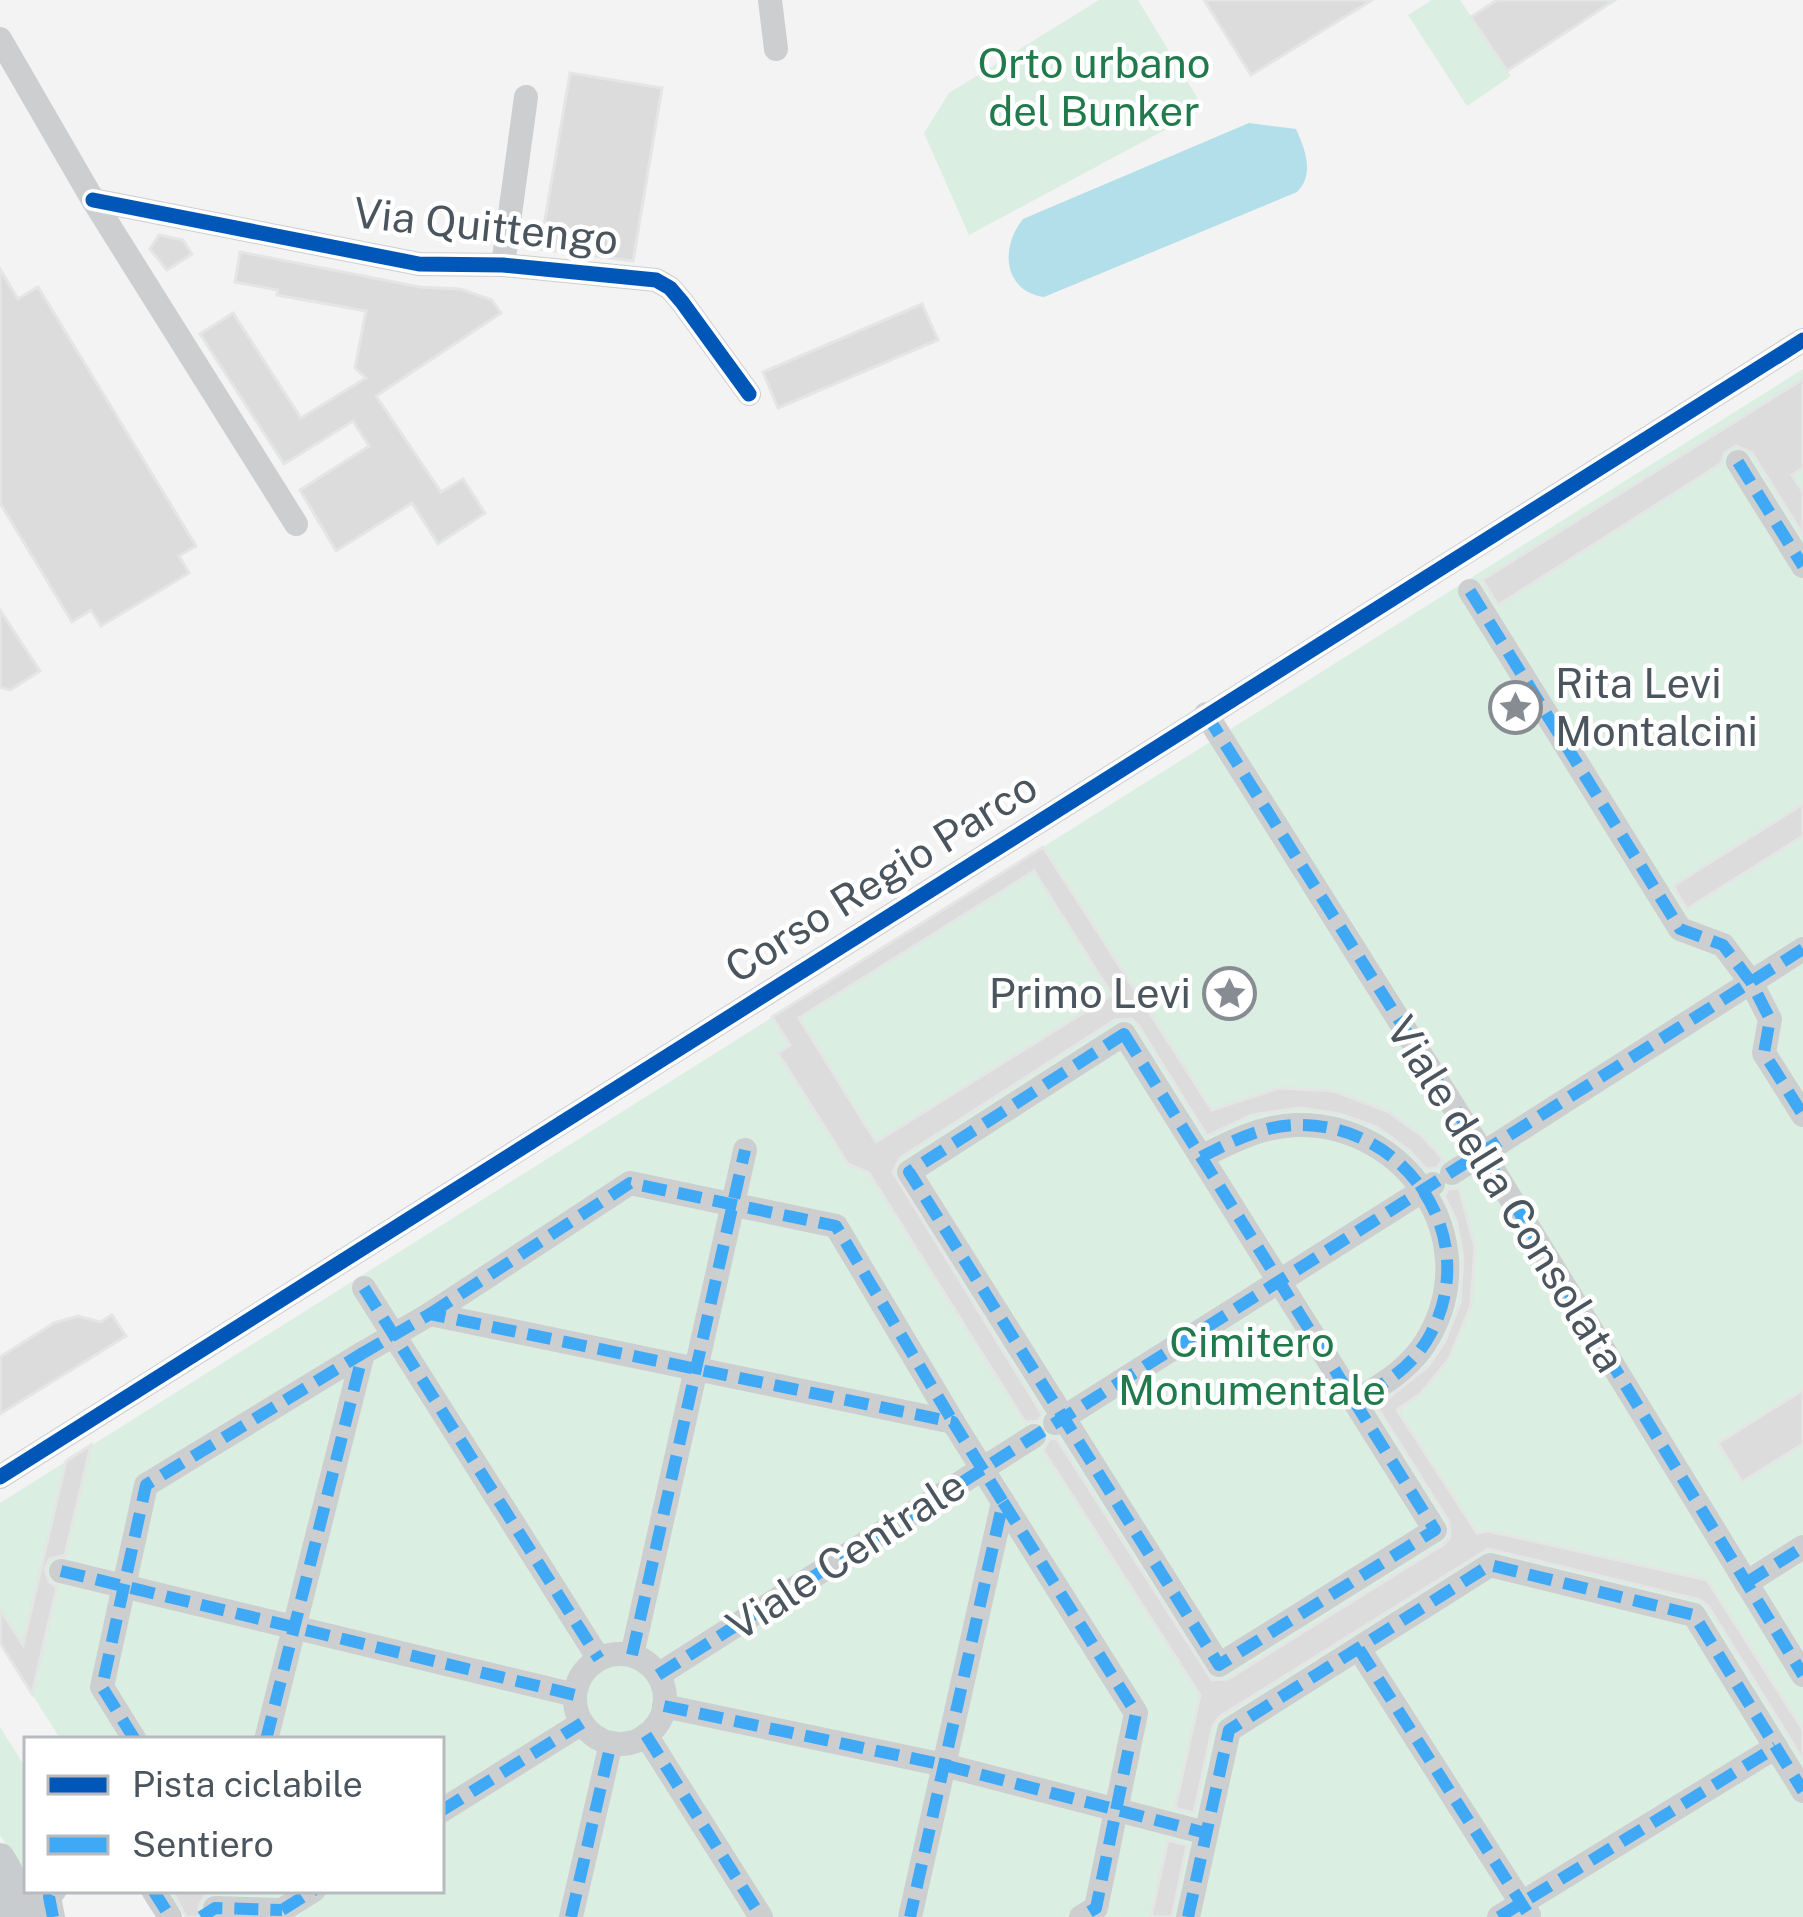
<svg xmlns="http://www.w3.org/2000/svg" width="1803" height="1917" font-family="'Public Sans',sans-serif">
  <rect width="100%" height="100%" fill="#f3f3f3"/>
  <!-- green -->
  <g fill="#daefe1">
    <polygon points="1099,0 1138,0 1204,109 969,235 924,133 949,93"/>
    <polygon points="1432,0 1460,0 1511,76 1467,106 1408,15"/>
    <polygon points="1803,369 1803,1917 201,1917 191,1901 169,1914 154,1890 441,1890 441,1740 61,1740 0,1644 0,1503"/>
    <polygon points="0,1727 27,1770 27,1867 20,1865 0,1835"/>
  </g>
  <!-- water -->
  <path fill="#b2dfe9" d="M1249,123l47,6c9,20 19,45 1,63l-253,105c-41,-6 -44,-50 -21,-78z"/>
  <!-- building -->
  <g fill="#dcdcdd" stroke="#e4e5e5" stroke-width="3" fill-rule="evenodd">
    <polygon points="1204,0 1372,0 1251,75"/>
    <polygon points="1497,0 1615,0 1507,71 1471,17"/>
    <polygon points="570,73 662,88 633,261 540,249"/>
    <polygon points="159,235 183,240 192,254 167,270 150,249"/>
    <polygon points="240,252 420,287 460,289 492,300 501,313 376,396 441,492 463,479 485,513 438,544 412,503 336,551 300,490 369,446 353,421 284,464 200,334 233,313 301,418 366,378 355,368 366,311 277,295 278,290 235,282"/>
    <polygon points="0,269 18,299 38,287 196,546 179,556 189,573 101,626 91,610 72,622 0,503"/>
    <polygon points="922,304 938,340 778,408 763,372"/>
    <polygon points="1803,379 1803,468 1792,475 1803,492 1803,535 1752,453 1736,446 1724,453 1722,463 1498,605 1482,580"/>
    <polygon points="0,610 40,671 10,690 0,687"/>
    <polygon points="1803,804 1803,836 1687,909 1673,886"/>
    <path d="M1043,847l169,263 67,-22 55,3 55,21 34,25 20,22 -6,9 -11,1 -16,-18 -33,-24 -37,-13 -40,-6 -48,7 -45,21 -69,-111 -7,-6 -16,1 -215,138 -7,14 149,242 -3,7 -14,1 -156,-249 -21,-9 -70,-111 12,-8 -18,-28zM1034,871l78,124 -236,147 -77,-124z"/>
    <polygon points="1459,1188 1475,1247 1471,1305 1449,1359 1420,1394 1397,1410 1477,1533 1488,1531 1707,1580 1803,1730 1803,1760 1708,1606 1700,1600 1488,1549 1219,1717 1213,1726 1194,1813 1175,1808 1200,1695 1043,1450 1050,1438 1057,1439 1212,1680 1228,1679 1444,1544 1450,1537 1449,1522 1377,1407 1428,1366 1444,1343 1460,1303 1463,1257 1456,1220 1444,1196 1448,1189"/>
    <polygon points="112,1315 126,1336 0,1414 0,1357 54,1323 78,1316 100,1322"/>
    <polygon points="1803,1390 1803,1444 1742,1482 1718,1443"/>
    <polygon points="91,1445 65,1555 50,1559 45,1568 49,1582 57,1587 32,1694 0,1643 0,1609 23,1645 66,1461"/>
    <polygon points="1168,1840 1187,1845 1172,1917 1151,1917"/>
    <polygon points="172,1890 203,1890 206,1894 199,1906 201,1917 186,1917"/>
  </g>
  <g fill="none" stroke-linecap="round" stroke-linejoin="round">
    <!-- minor -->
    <g stroke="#cdced0" stroke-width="24">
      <polyline points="770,0 776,49"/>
      <polyline points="0,39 93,200 296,524"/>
      <polyline points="93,200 419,264 503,265 656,280 670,288 682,302 749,394"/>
      <polyline points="503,265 526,97"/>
      <polyline points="1738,462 1803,566"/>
      <polyline points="1470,591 1680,929 1723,945 1751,982 1770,1019 1764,1053 1803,1115"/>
      <polyline points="1206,714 1484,1155 1803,1675"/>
      <polygon points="1124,1034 1435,1530 1219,1665 909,1172"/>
      <path d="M1201,1157c30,-15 60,-31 95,-32 108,-3 188,111 134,210 -17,32 -45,48 -75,66"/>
      <polyline points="1452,1173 1803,949"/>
      <polyline points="364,1288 599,1659"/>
      <polyline points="430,1314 630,1183 836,1226 953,1422"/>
      <polyline points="1055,1423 1433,1184"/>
      <polyline points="0,1477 1803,340"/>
      <polyline points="1003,1502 1136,1713 1096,1908 1081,1917"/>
      <polyline points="61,1571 575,1695"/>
      <polyline points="1746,1583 1803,1547"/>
      <polyline points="1359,1649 1529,1915"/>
      <circle cx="620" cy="1699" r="45"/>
      <polyline points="632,1655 745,1150"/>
      <polyline points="658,1675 1034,1436"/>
      <polyline points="664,1706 944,1765 1206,1833"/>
      <polyline points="646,1735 761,1917"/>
      <polyline points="135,1740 102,1687 146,1485 363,1353"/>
      <polyline points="266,1740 363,1353 430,1314 953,1422 1003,1502 910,1917"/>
      <polyline points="441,1811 582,1723"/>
      <polyline points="153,1890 170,1917"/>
      <polyline points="215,1908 282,1910"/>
      <polyline points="282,1910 314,1890"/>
      <polyline points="53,1917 49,1897 55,1890"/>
      <polyline points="571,1917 611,1743"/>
      <polyline points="1188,1917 1229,1730 1490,1565 1694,1615 1803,1791"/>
      <polyline points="1499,1917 1776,1747"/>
    </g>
    <!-- major -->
    <g stroke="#c9ccce" stroke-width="30">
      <polyline points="0,1858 34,1917"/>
      <polyline points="0,1901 10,1917"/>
    </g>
    <!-- quiet -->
    <g stroke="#3fa9f5" stroke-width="12" stroke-dasharray="24 12" stroke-linecap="butt">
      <polyline points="1738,462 1803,566"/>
      <polyline points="1470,591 1680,929 1723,945 1751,982 1770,1019 1764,1053 1803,1115"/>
      <polyline points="1206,714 1484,1155 1803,1675"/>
      <polygon points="1124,1034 1435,1530 1219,1665 909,1172"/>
      <path d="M1201,1157c30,-15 60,-31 95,-32 108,-3 188,111 134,210 -17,32 -45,48 -75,66"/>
      <polyline points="364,1288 599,1659"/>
      <polyline points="430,1314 630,1183 836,1226 953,1422"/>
      <polyline points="1003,1502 1136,1713 1096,1908 1081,1917"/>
      <polyline points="61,1571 575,1695"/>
      <polyline points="1746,1583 1803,1547"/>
      <polyline points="1359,1649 1530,1917"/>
      <polyline points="632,1655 745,1150"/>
      <polyline points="658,1675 1803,949"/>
      <polyline points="664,1706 944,1765 1206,1833"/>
      <polyline points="646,1735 761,1917"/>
      <polyline points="135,1740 102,1687 146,1485 363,1353"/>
      <polyline points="266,1740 363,1353 430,1314 953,1422 1003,1502 910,1917"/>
      <polyline points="441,1811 582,1723"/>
      <polyline points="153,1890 170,1917"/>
      <polyline points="282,1910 314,1890"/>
      <polyline points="53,1917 49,1897 55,1890"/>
      <polyline points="201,1917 215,1908 282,1910"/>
      <polyline points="571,1917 611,1743"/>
      <polyline points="1188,1917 1229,1730 1490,1565 1694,1615 1803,1791"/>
      <polyline points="1499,1917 1776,1747"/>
    </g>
    <defs>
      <g id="cycleway">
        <polyline points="93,200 419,264 503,265 656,280 670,288 682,302 749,394"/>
        <polyline points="0,1477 1803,340"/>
      </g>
    </defs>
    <!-- cycleway casing -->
    <use href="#cycleway" stroke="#fff" stroke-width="22"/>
    <!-- cycleway -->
    <use href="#cycleway" stroke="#0057b8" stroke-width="15"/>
  </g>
  <!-- icons -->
  <defs>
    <symbol id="sight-ring" viewBox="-11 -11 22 22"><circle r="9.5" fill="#fff" stroke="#868c92" stroke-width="1.5"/><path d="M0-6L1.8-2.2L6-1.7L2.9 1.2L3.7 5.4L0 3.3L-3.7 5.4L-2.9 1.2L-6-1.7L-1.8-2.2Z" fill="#868c92"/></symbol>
  </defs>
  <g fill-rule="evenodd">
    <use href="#sight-ring" x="1486" y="678" width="59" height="59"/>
    <use href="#sight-ring" x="1200" y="964" width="59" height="59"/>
  </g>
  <g text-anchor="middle" stroke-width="9" stroke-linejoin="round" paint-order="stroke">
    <!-- park labels -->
    <g font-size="42" fill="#207a4b" stroke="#fff">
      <text x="1094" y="78">Orto urbano<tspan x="1094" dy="48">del Bunker</tspan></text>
      <text x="1252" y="1357">Cimitero<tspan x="1252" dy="48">Monumentale</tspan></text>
    </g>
    <!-- street labels -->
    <g font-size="42" fill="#4b555e" stroke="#fff">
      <text transform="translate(486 226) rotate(6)" y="15">Via Quittengo</text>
      <text transform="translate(881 877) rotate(-32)" y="15">Corso Regio Parco</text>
      <text transform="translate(1506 1194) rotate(58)" y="15">Viale della Consolata</text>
      <text transform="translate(846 1555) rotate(-33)" y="15">Viale Centrale</text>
    </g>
    <!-- poi labels -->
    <g font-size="42" fill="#4b555e" stroke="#fff" text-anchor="start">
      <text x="1555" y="698">Rita Levi<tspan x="1555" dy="48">Montalcini</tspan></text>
      <text x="1191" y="1008" text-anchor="end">Primo Levi</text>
    </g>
  </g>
  <!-- legend -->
  <rect x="24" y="1737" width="420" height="156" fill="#ffffff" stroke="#b7bbbf" stroke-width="3"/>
  <rect x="48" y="1776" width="60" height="18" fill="#0057b8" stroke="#b7bbbf" stroke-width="3"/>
  <text x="132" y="1797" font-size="36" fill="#4b555e">Pista ciclabile</text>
  <rect x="48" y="1836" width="60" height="18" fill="#3fa9f5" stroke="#b7bbbf" stroke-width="3"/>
  <text x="132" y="1857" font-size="36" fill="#4b555e">Sentiero</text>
</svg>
